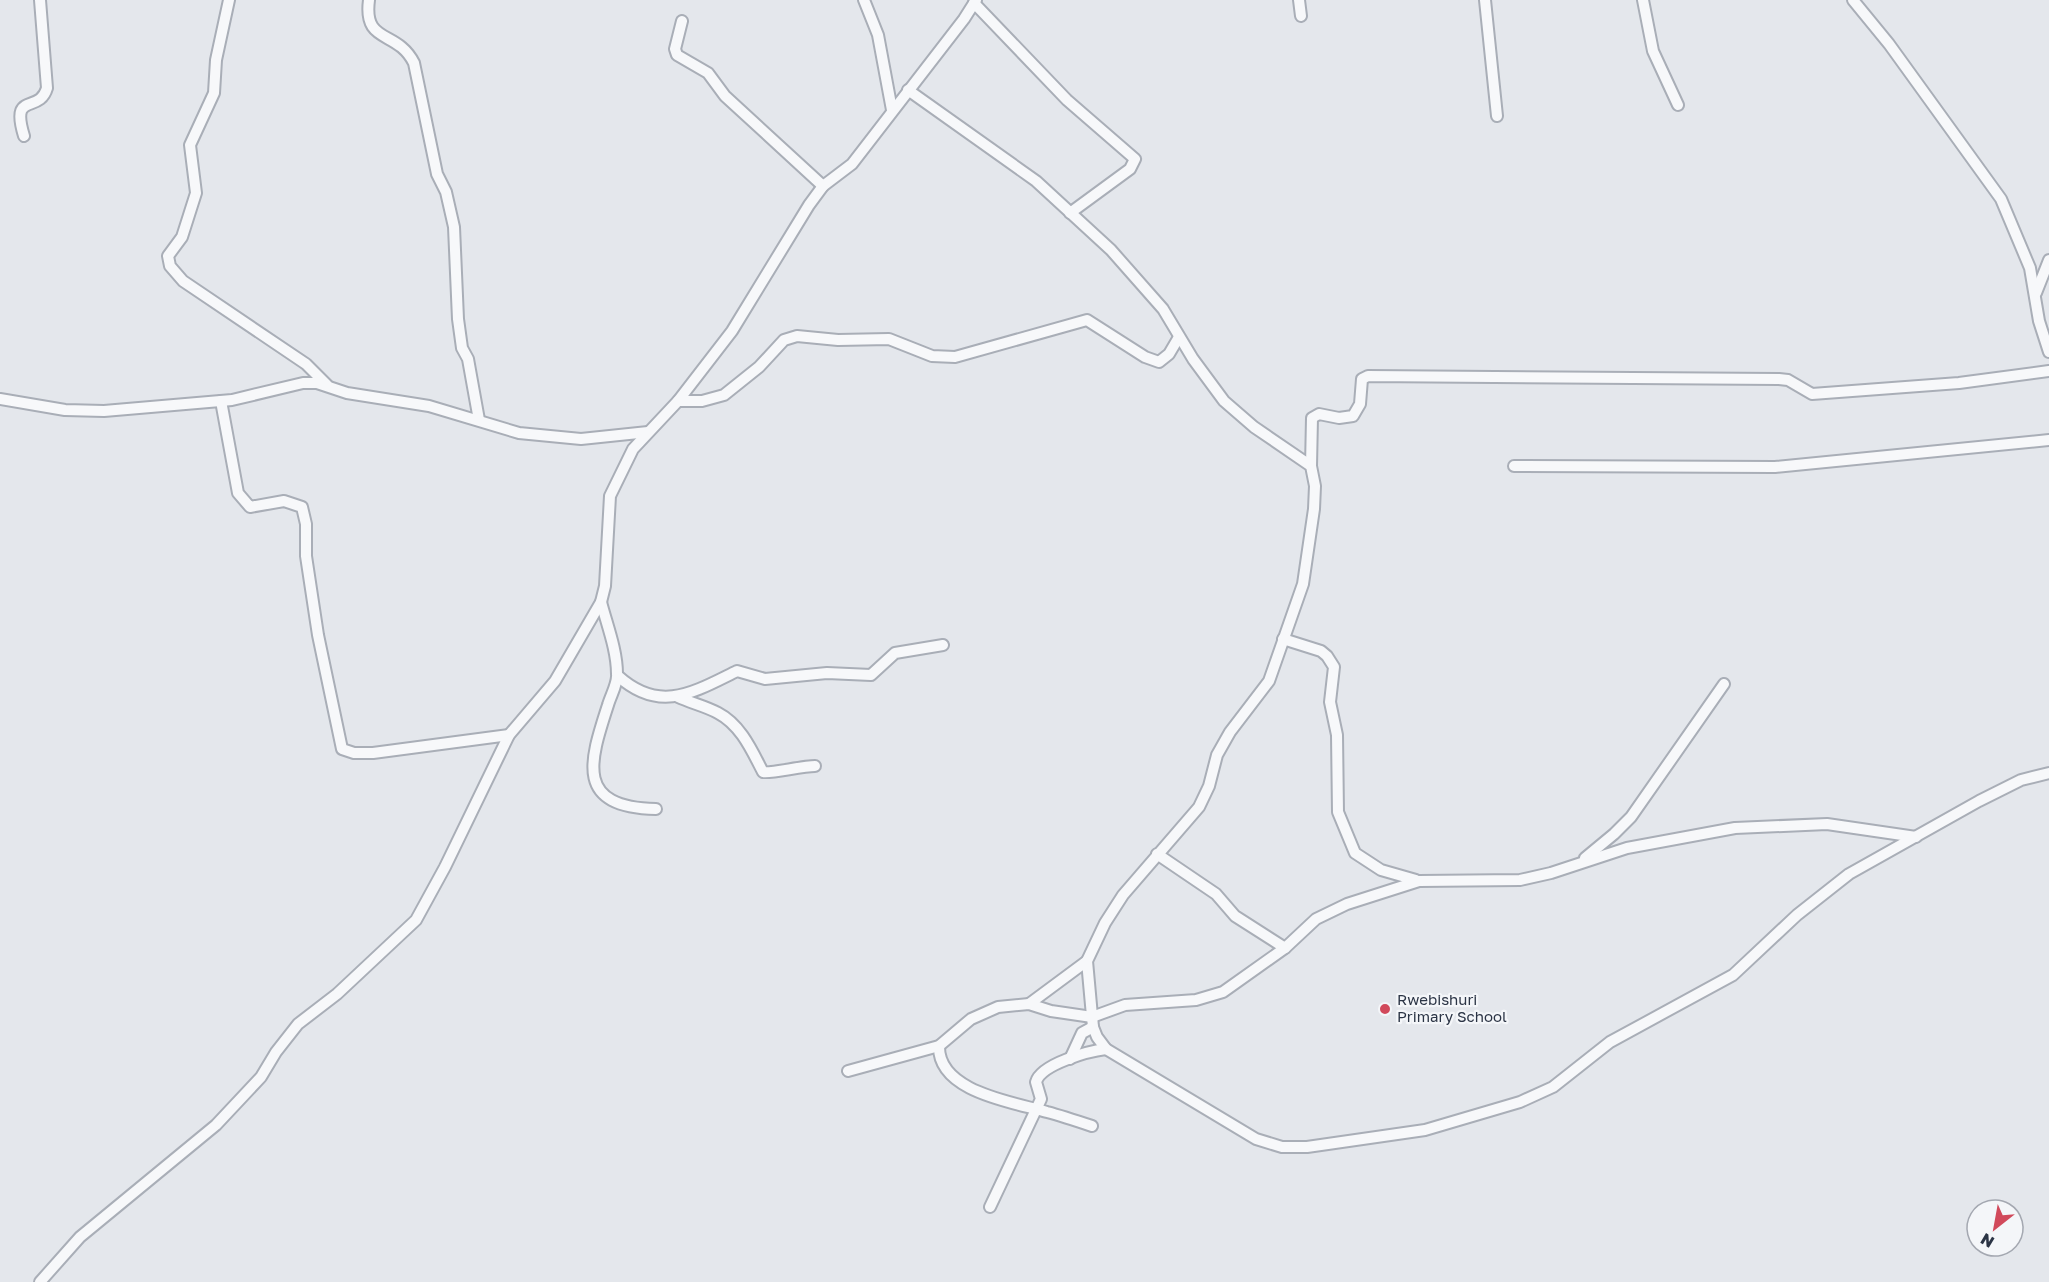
<svg xmlns="http://www.w3.org/2000/svg" width="2049" height="1282" font-family="'Golos Text',sans-serif">
  <rect width="100%" height="100%" fill="#e4e7ec"/>
  <g fill="none" stroke-linecap="round" stroke-linejoin="round">
    <defs>
      <g id="minor">
        <polyline points="229,0 216,60 214,93 190,145 196,193 182,237 168,256 170,266 183,281 306,364 327,385"/>
        <path d="M369,0c-6,45 28,29 45,63l23,111 9,18 8,35 4,92 4,29 6,11 11,61"/>
        <polyline points="864,0 878,35 892,110"/>
        <polyline points="1299,0 1301,16"/>
        <polyline points="1485,0 1497,116"/>
        <polyline points="1643,0 1653,51 1678,105"/>
        <polyline points="1853,0 1889,44 2001,199 2030,268 2039,321 2049,352"/>
        <polyline points="974,3 1067,100 1135,159 1130,169 1070,213"/>
        <polyline points="682,21 675,49 677,55 708,73 725,96 823,186"/>
        <polyline points="908,90 1036,181 1111,250 1163,309 1193,359 1224,401 1254,427 1311,466 1315,486 1314,509 1303,584 1269,681 1230,732 1217,755 1209,786 1199,807 1123,895 1105,923 1087,961 1093,1027 1097,1037 1106,1049 1256,1139 1282,1147 1307,1147 1425,1130 1520,1102 1553,1087 1610,1042 1733,975 1797,915 1849,874 1979,801 2021,780 2049,773"/>
        <path d="M24,136c-14,-46 15,-21 23,-48l-7,-88"/>
        <polyline points="2036,293 2049,260"/>
        <polyline points="0,399 65,410 104,411 232,400 303,383 317,383 347,393 429,406 519,433 581,439 648,432"/>
        <polyline points="221,401 238,493 250,507 284,501 302,507 306,524 306,556 318,635 342,749 354,753 373,753 509,735"/>
        <polyline points="678,401 702,401 724,395 759,367 784,340 797,336 838,340 889,339 932,356 955,357 1087,320 1145,357 1159,362 1169,354 1179,337"/>
        <polyline points="1311,466 1312,418 1319,414 1339,418 1353,416 1360,404 1362,379 1368,376 1779,379 1788,380 1812,394 1959,383 2049,371"/>
        <polyline points="1514,466 1775,467 2049,440"/>
        <path d="M601,602c6,23 16,48 16,72 1,9 -6,21 -9,31 -19,58 -33,102 48,104"/>
        <polyline points="1283,639 1321,651 1327,656 1334,667 1330,702 1337,735 1338,812 1355,853 1381,870 1416,880"/>
        <path d="M618,676c42,38 76,16 119,-5l28,8 62,-6 44,2 24,-22 48,-8"/>
        <path d="M678,697c13,6 27,9 40,16 23,12 34,38 45,59 6,2 39,-6 52,-6"/>
        <polyline points="1157,854 1216,894 1235,916 1285,948"/>
        <polyline points="1585,858 1614,834 1631,817 1724,684"/>
        <polyline points="1029,1004 1087,961"/>
        <path d="M939,1046c-1,46 74,56 108,66 15,4 30,9 45,14"/>
        <polyline points="1070,1059 1082,1033 1093,1027"/>
        <polyline points="848,1071 939,1046 971,1019 998,1007 1029,1004 1051,1011 1092,1017 1125,1005 1196,1000 1223,992 1285,948 1316,919 1347,904 1419,881 1520,880 1551,873 1627,848 1735,828 1827,824 1916,837"/>
        <path d="M990,1207l51,-108 -5,-17c5,-18 53,-31 70,-33"/>
        <polyline points="40,1282 80,1237 216,1125 261,1077 276,1052 298,1024 337,994 416,920 445,867 509,735 555,681 601,602 605,586 610,496 633,449 678,401 732,331 809,205 823,186 852,164 964,19 976,0"/>
      </g>
    </defs>
    <!-- minor casing -->
    <use href="#minor" stroke="#a9aeb7" stroke-width="14"/>
    <!-- minor -->
    <use href="#minor" stroke="#f7f8fa" stroke-width="10"/>
  </g>
  <!-- markers -->
  <circle fill="#d1495b" stroke="#f4f6f9" stroke-width="2" cx="1385" cy="1009" r="6"/>
  <g text-anchor="middle" stroke-width="4.5" stroke-linejoin="round" paint-order="stroke">
    <!-- poi labels -->
    <g font-size="15" fill="#2b3445" stroke="#f4f6f9" text-anchor="start">
      <text x="1397" y="1005">Rwebishuri<tspan x="1397" dy="17">Primary School</tspan></text>
    </g>
  </g>
  <!-- north arrow -->
  <g transform="translate(1995 1228) rotate(211)"><circle r="28" fill="#f4f6f9" stroke="#a4a8b1" stroke-width="1.5"/>
  <path d="M0-4.5L10 22L0 15L-10 22Z" fill="#d1495b"/>
  <text y="-9" font-size="16" font-weight="bold" text-anchor="middle" fill="#2b3445">N</text>
  </g>
</svg>
